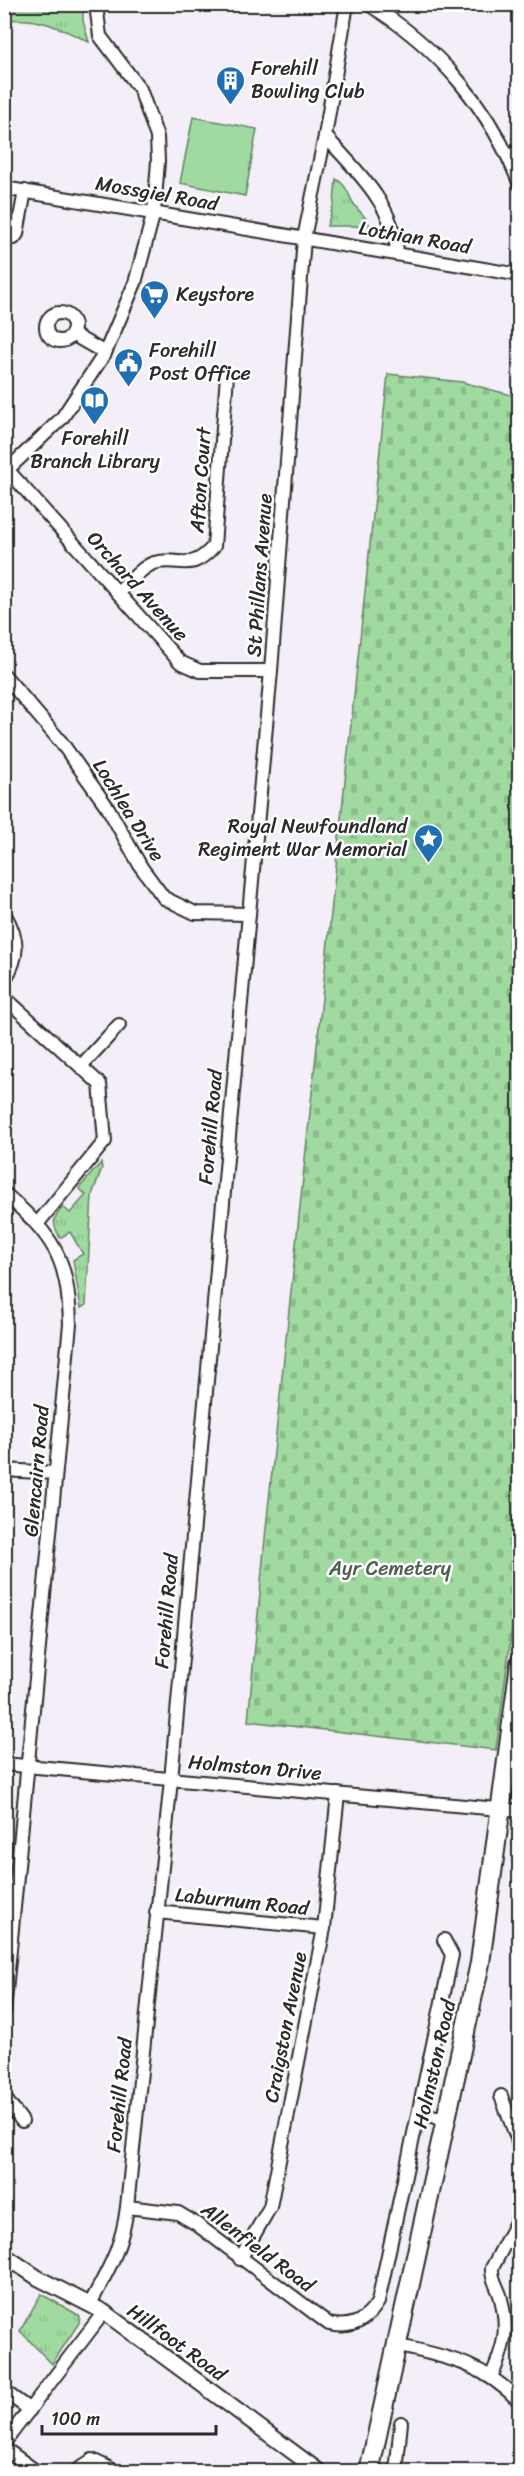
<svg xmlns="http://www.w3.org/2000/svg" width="524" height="2476" font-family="Sriracha,sans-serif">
  <defs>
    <pattern id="grass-tufts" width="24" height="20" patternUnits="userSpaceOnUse" patternTransform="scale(1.5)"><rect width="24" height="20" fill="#a0daa0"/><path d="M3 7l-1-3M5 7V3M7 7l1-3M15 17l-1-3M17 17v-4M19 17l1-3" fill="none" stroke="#8abb8a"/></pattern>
    <pattern id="cemetery-stones" width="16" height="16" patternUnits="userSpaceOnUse" patternTransform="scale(1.5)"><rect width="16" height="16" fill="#a0daa0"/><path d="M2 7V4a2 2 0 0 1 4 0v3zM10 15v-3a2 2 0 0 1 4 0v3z" fill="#8abb8a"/></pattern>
  </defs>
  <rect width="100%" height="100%" fill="#f3eef7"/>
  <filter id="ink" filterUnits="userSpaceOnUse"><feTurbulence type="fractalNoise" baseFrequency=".0167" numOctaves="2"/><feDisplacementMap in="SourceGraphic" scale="12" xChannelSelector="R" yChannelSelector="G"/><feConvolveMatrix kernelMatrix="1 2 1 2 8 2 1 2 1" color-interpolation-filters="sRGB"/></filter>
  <g filter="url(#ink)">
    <!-- grass -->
    <g fill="url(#grass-tufts)" stroke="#668266" stroke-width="1.5">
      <path d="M5,4l78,1v16l6,21c-31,-15 -50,-25 -84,-22z"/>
      <path d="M336,179c12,6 12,18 20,28 6,8 14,13 15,24l-15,-5h-29l7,-23z"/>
      <path d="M101,1163l1,5 -10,27 -6,110 -5,3 -8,-48 10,-6 -13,-22 -10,6c-8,-15 -8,-19 3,-31l7,6 16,-18 -7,-7z"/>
      <polygon points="41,2294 80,2316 79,2323 52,2364 20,2331"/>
    </g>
    <!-- cemetery -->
    <polygon fill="url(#cemetery-stones)" stroke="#668266" stroke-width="1.5" points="388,374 462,382 519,397 520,1567 496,1750 248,1721 266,1528"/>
    <!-- pitch -->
    <polygon fill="#a0daa0" stroke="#668266" stroke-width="1.5" points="193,117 257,129 245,196 180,183"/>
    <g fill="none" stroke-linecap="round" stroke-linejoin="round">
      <defs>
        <g id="minor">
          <path d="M368,4c70,42 123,105 152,181"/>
          <path d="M325,136c30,33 70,70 72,117"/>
          <polyline points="510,160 520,148"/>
          <polyline points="4,188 520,275"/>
          <polyline points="4,236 14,238 17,234 25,191"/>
          <circle cx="60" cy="327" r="14"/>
          <polyline points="72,334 105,353"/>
          <polyline points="4,466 180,662 200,671 271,671"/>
          <polyline points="4,473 62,418 105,353 135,283 154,212 158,161 157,137 140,89 100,36 96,4"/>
          <path d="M118,593c10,-9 23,-26 36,-30 28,-7 35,11 60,-17l13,-171"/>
          <polyline points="4,675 61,742 108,808 141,867 164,898 195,913 249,914"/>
          <path d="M4,913c15,26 16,43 0,68"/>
          <polyline points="4,997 100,1084 105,1141 38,1223"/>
          <polyline points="81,1066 119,1025"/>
          <path d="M4,1193c50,44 64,64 66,131l-66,688"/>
          <polyline points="4,1470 55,1473"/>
          <polyline points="4,1764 520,1811"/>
          <polyline points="156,1912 324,1928"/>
          <polyline points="501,2096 517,2138 520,2153"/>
          <polyline points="4,2097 22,2121"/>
          <polyline points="419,2113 445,2119"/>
          <path d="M127,2207l51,6 17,10 134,101c21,5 37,-2 49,-22l74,-347 -8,-15"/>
          <polyline points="240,2259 270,2207 324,1928 338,1794"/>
          <path d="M90,2304c19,-36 32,-56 37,-97l44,-427 78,-866 22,-243 33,-433 21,-102 22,-132"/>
          <path d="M395,2345c51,12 87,17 125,57"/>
          <path d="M491,2377c14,-30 18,-49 9,-82 -3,-9 -9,-17 -8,-27l28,-53"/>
          <polyline points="4,2391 30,2410"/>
          <polyline points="4,2443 104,2312"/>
          <polyline points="4,2448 37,2472"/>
          <polyline points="75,2472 92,2460 117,2472"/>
          <polyline points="396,2472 401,2423"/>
        </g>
        <polyline id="tertiary" points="4,2255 38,2278 104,2312 320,2472"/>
        <polyline id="primary" points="369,2472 480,1963 520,1663"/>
      </defs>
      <!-- minor casing -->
      <use href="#minor" stroke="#2b2b2b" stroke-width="16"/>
      <!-- tertiary casing -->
      <use href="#tertiary" stroke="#2b2b2b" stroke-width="18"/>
      <!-- primary casing -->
      <use href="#primary" stroke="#2b2b2b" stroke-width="22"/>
      <!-- minor -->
      <use href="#minor" stroke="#fff" stroke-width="12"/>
      <!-- tertiary -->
      <use href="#tertiary" stroke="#fff" stroke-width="14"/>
      <!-- primary -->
      <use href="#primary" stroke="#fff" stroke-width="18"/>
    </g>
  </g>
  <!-- icons -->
  <defs>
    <symbol id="building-pin" viewBox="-11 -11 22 30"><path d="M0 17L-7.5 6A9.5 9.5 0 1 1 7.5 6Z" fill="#1f6fb2" stroke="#fff"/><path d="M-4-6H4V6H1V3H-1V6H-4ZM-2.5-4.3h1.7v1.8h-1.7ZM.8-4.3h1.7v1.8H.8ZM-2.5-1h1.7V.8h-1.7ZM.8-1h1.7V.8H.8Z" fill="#fff"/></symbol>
    <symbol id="supermarket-pin" viewBox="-11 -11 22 30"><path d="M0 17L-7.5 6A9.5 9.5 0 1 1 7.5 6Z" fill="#1f6fb2" stroke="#fff"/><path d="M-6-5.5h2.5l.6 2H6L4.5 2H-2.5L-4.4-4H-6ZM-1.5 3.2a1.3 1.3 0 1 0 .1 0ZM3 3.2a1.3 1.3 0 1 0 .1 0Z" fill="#fff"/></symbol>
    <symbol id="civic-pin" viewBox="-11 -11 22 30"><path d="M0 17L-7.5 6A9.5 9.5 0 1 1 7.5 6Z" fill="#1f6fb2" stroke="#fff"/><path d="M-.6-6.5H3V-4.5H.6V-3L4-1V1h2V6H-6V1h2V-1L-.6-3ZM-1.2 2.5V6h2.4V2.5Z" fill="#fff"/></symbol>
    <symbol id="library-pin" viewBox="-11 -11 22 30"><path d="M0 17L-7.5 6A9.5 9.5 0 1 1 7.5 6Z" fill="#1f6fb2" stroke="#fff"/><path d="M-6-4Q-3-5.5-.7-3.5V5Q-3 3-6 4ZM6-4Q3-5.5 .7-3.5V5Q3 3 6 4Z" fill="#fff"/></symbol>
    <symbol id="sight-pin" viewBox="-11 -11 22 30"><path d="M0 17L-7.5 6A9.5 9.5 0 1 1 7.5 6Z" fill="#1f6fb2" stroke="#fff"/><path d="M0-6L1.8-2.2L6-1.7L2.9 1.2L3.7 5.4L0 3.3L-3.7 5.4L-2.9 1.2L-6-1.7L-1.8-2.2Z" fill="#fff"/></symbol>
  </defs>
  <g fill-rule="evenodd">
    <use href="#building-pin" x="214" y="64" width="33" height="45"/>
    <use href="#supermarket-pin" x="138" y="278" width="33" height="45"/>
    <use href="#civic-pin" x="112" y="346" width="33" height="45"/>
    <use href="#library-pin" x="78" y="384" width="33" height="45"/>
    <use href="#sight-pin" x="412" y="822" width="33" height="45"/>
  </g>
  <g text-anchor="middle" stroke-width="5" stroke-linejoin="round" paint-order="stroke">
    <!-- poi labels -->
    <g font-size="20" fill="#2b2b2b" stroke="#fff" text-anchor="start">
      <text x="251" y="75">Forehill<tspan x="251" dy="23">Bowling Club</tspan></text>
      <text x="176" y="301">Keystore</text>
      <text x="149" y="357">Forehill<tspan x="149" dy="23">Post Office</tspan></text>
      <text x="95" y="445" text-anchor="middle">Forehill<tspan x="95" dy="23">Branch Library</tspan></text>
      <text x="407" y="833" text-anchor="end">Royal Newfoundland<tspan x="407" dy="23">Regiment War Memorial</tspan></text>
    </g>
    <!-- street labels -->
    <g font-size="20" fill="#2b2b2b" stroke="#fff">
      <text transform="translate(157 193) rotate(10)" y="7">Mossgiel Road</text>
      <text transform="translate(415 237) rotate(10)" y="7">Lothian Road</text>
      <text transform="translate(200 480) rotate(-86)" y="7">Afton Court</text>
      <text transform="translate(259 575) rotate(-86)" y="7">St Phillans Avenue</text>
      <text transform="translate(138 586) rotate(48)" y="7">Orchard Avenue</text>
      <text transform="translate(129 810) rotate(58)" y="7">Lochlea Drive</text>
      <text transform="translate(210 1127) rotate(-85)" y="7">Forehill Road</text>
      <text transform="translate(36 1471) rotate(-85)" y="7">Glencairn Road</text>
      <text transform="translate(166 1611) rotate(-85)" y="7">Forehill Road</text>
      <text transform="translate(255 1767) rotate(5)" y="7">Holmston Drive</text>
      <text transform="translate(242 1901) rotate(6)" y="7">Laburnum Road</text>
      <text transform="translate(285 2027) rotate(-79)" y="7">Craigston Avenue</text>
      <text transform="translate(434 2064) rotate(-77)" y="7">Holmston Road</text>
      <text transform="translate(119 2095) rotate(-84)" y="7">Forehill Road</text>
      <text transform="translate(258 2247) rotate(37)" y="7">Allenfield Road</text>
      <text transform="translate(177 2342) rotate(36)" y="7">Hillfoot Road</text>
    </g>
    <!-- park labels -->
    <g font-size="20" fill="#4e604e" stroke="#fff">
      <text x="390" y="1575">Ayr Cemetery</text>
    </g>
  </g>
  <!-- margin -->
  <rect width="524" height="2476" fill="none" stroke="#fff" stroke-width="24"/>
  <rect x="12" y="12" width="500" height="2452" fill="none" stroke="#2b2b2b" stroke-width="2" filter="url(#ink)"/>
  <!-- scale -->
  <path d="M42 2425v9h174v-9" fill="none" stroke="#2b2b2b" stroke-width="3"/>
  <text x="51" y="2425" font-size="18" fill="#2b2b2b" stroke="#ffffff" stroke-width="4.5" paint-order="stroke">100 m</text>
</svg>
